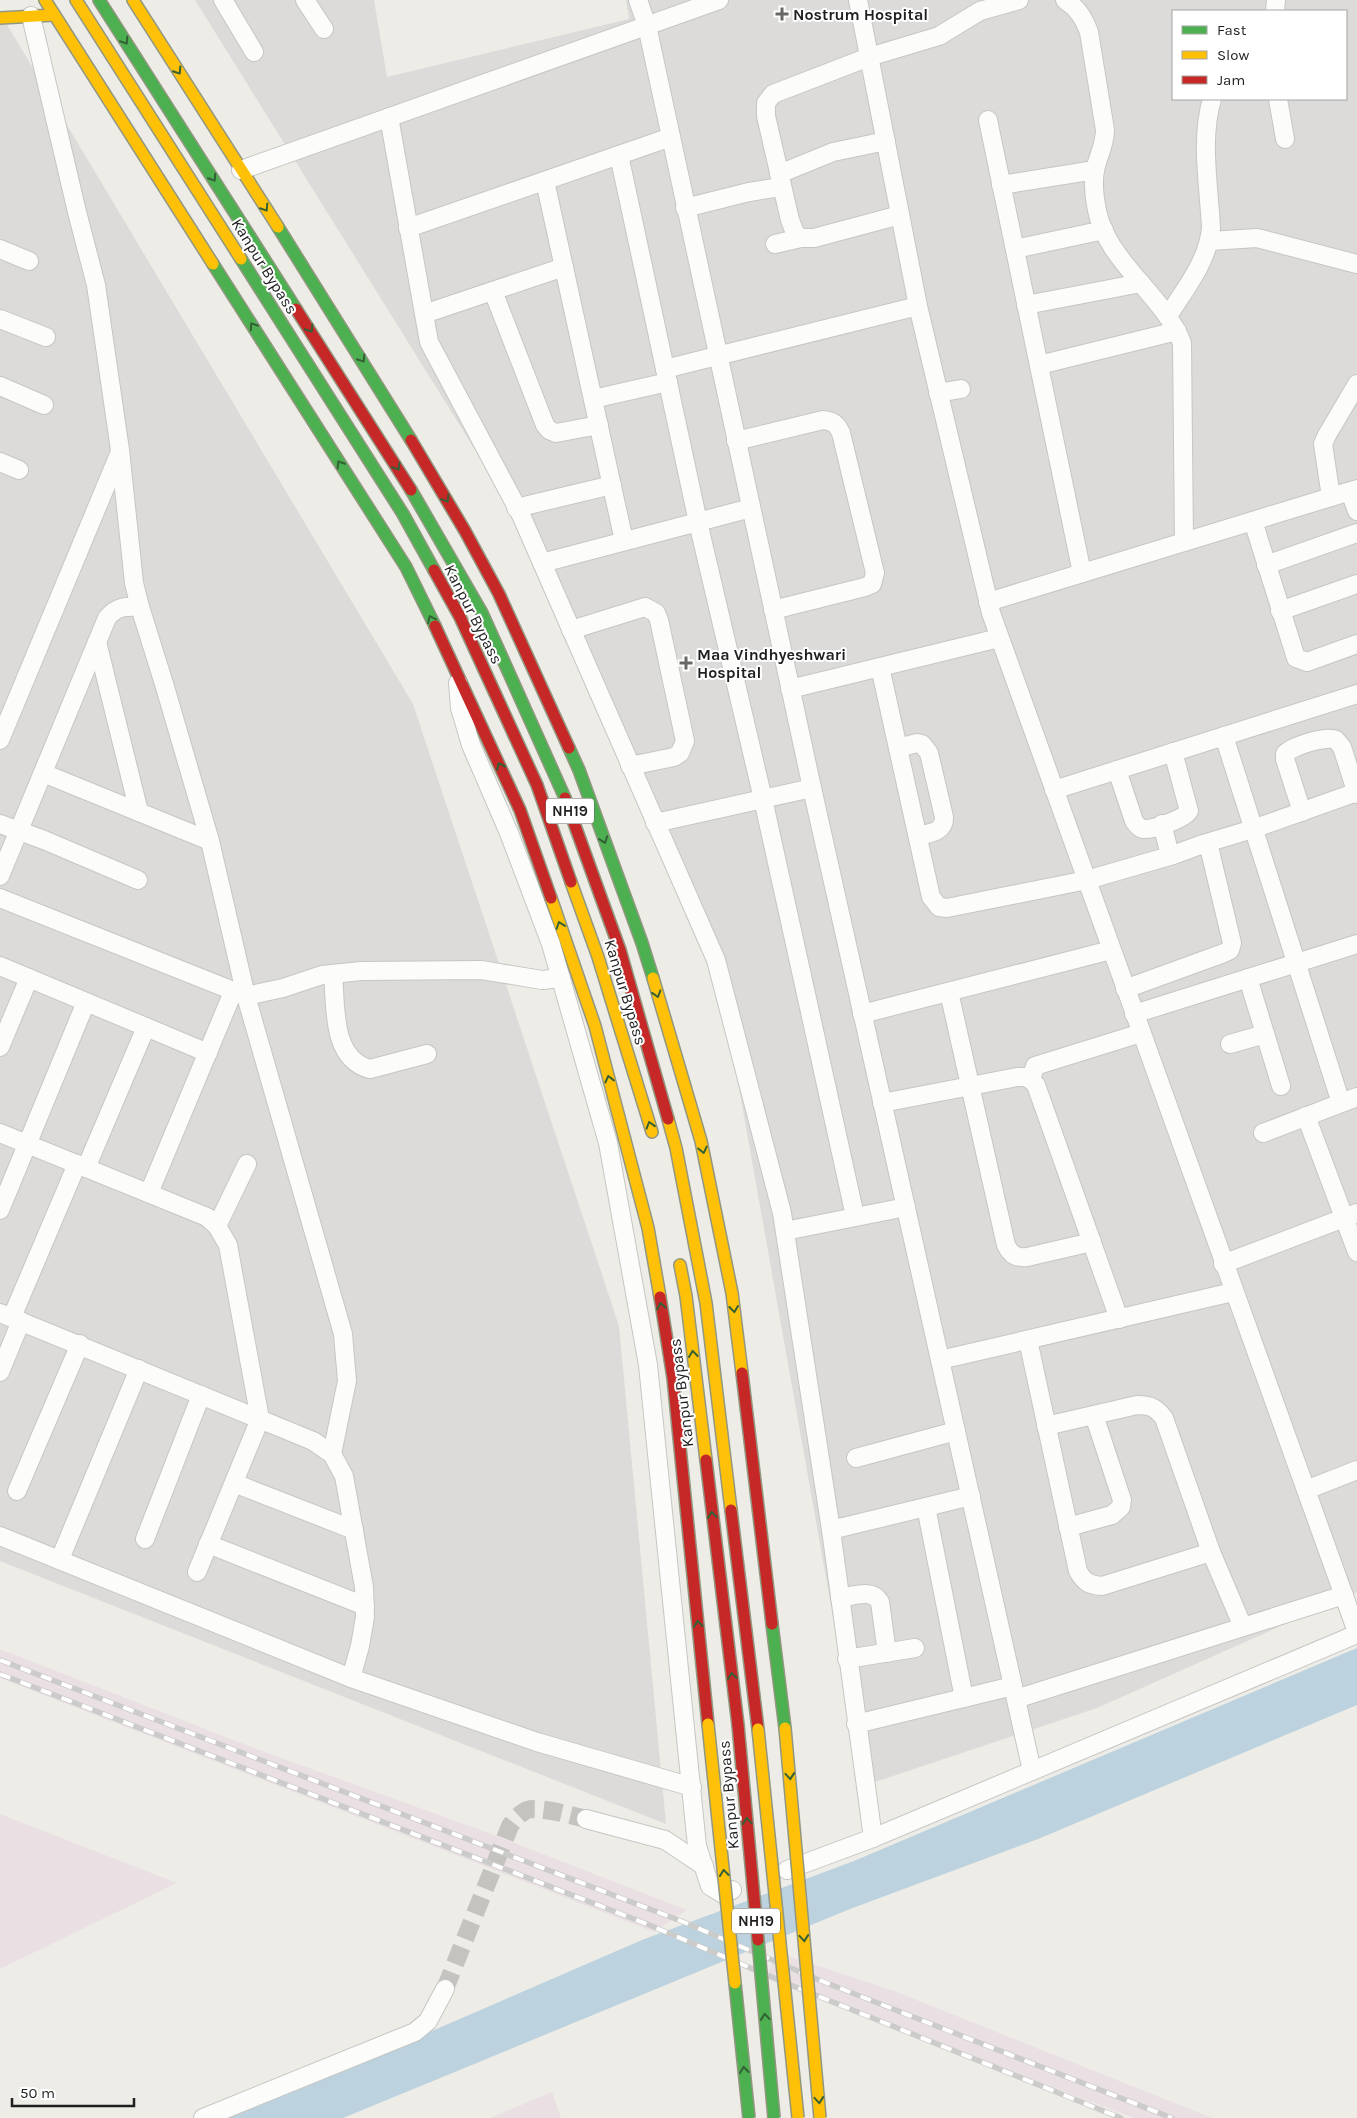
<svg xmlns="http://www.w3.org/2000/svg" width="1357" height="2118" font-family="Karla,sans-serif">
  <rect width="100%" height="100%" fill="#edece7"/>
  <!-- residential -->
  <g fill="#dcdbd9" fill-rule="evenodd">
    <path d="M195,0h179l13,77 242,-58 -3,-19h731v1592l-260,116 -234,78 -146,-822 -174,-405zM1173,11h173v88h-173z"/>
    <polygon points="0,13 413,704 619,1326 666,1824 0,1561"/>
  </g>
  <!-- industrial -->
  <g fill="#eae0e4">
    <polygon points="0,1649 262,1751 486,1832 687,1910 654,1932 0,1678"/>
    <polygon points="0,1814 177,1883 0,1969"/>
    <polygon points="776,1952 894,1991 1212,2118 1134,2118 766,1979"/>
    <polygon points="552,2092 561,2118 490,2118"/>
  </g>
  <!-- water -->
  <polygon fill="#bcd2df" points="1357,1648 1357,1705 1038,1839 850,1909 343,2118 218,2118 425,2034 642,1940 854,1861"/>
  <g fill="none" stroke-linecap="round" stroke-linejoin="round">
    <!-- street-tunnel -->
    <path stroke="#c4c3bf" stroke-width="18" stroke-dasharray="18 9" stroke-linecap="butt" d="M445,1989l65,-163c5,-7 9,-12 17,-16 12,-4 47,6 59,9"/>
    <defs>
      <g id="street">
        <polyline points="223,0 254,52"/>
        <polyline points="305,0 324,29"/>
        <polyline points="638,0 647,26 812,788 1032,1771"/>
        <polyline points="858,0 918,306 991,613 1357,1632"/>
        <path d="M1065,0c13,8 19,19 24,32l16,98c0,15 -7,26 -10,40 -2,11 -1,24 1,35 8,56 66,87 86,138l2,199"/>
        <polyline points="1275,11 1276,0"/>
        <polyline points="31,16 77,212 96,285 120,450 134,583 140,607 165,687 210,841 246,996 343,1334 347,1381 332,1454"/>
        <polyline points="1278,99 1285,139"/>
        <polyline points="389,117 429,342 521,515 716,960 782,1213 831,1530 873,1838"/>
        <polyline points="988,120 1082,573"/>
        <polyline points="619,155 698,522 763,799 855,1216"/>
        <polyline points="241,170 719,0"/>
        <polyline points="779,174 833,152 886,141"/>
        <polyline points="545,181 624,541"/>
        <polyline points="1001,185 1095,170"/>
        <polyline points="685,208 749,192 781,187"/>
        <polyline points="900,215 814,238 801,238 795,233 790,220 766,116 766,103 773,94 869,57 939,36 980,11 1019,0"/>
        <polyline points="408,228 671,137"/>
        <polyline points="1210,241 1257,238 1357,264"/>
        <polyline points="775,244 801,238"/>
        <polyline points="0,249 29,261"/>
        <polyline points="1015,249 1104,230"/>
        <polyline points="493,291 545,425 549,430 556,433 599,425"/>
        <polyline points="1026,305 1141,283"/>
        <polyline points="424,314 564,267"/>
        <path d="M1168,316c17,-27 40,-55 43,-88 -2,-42 -11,-89 1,-129"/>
        <polyline points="0,319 46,337"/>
        <polyline points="1039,365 1177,331"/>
        <polyline points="665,369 918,306"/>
        <polyline points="0,386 44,405"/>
        <polyline points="938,393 961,389"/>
        <polyline points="593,399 668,382"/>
        <path d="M736,441l87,-21c10,1 14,4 18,13l34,140 -3,11 -7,3 -92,23"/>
        <polyline points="0,462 19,470"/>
        <polyline points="1350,492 1357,511"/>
        <polyline points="1331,497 1323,444 1327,435 1357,384"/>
        <polyline points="516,508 612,485"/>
        <polyline points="1253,521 1296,658 1307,662 1357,644"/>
        <polyline points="542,563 751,508"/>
        <polyline points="1266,565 1357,533"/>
        <polyline points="988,602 1357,489"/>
        <polyline points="1280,611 1357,584"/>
        <polyline points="571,630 645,607 656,613 659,620 685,741 680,753 674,757 630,766"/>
        <polyline points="97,642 139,812"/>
        <polyline points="880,667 931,897 939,907 947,908 1087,880 1173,855"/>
        <polyline points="458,683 460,708 471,745 509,833 551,944 608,1143 648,1365 697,1846 710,1886 723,1894 732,1890"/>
        <polyline points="790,689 999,638"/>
        <polyline points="1224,736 1341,1103"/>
        <polyline points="0,740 120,452"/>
        <path d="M898,748l19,-5 5,1 7,9 15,64c1,15 -15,16 -26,19"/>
        <path d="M1117,770l17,51c3,4 5,7 9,8 10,1 41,-10 46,-18l-16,-59"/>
        <polyline points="43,773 210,841"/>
        <polyline points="1054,790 1357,694"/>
        <path d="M1302,812l-17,-53v-5c6,-8 43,-19 51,-14 1,1 5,6 6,7l15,47"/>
        <polyline points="655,823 812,788"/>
        <polyline points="0,824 44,840 138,880"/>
        <polyline points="1203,844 1253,829 1357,792"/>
        <path d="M0,876l107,-258c10,-12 19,-12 33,-11"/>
        <polyline points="0,898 246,996 283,988 322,975 361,971 481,970 542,980 561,978"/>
        <polyline points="0,966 208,1053"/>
        <path d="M333,974c3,32 -2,85 37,95l57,-15"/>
        <polyline points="1248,978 1281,1086"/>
        <polyline points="1125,989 1224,953 1230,950 1232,943 1209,847 1203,844 1173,855 1169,851 1162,824"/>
        <path d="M949,992l57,253c5,10 10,13 21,12l65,-15"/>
        <polyline points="862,1014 1111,950"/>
        <polyline points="1134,1014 1357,944"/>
        <polyline points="1230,1044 1265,1034"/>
        <polyline points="0,1047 29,978"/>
        <polyline points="1031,1080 1035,1066 1141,1033"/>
        <polyline points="882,1103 1017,1077 1025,1077 1031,1080 1036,1085 1119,1319"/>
        <polyline points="1306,1116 1357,1252"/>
        <polyline points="0,1133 207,1217 217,1226 228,1245 260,1419 197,1572"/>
        <polyline points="1263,1133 1357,1097"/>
        <polyline points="86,1168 146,1027"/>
        <polyline points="149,1193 233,992"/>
        <polyline points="0,1210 86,1002"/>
        <polyline points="217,1226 247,1164"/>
        <polyline points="785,1231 906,1207"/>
        <polyline points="1223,1264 1357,1213"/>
        <polyline points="0,1313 313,1441 332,1454 344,1476 364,1587 365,1617 360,1646 351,1678"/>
        <polyline points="12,1317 77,1164"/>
        <path d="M1028,1340l50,231c6,11 11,14 24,15l109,-34 32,75"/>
        <polyline points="940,1360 1233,1292"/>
        <polyline points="0,1372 21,1321"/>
        <path d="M1046,1426l91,-21c14,0 19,3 27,13l47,134"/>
        <polyline points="856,1458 956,1431"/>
        <polyline points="234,1483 354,1530"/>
        <polyline points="1306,1490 1357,1470"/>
        <polyline points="17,1491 80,1344"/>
        <polyline points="926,1507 964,1698"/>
        <polyline points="1068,1527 1112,1515 1121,1507 1122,1500 1094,1415"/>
        <polyline points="831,1530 971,1496"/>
        <polyline points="0,1536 351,1678 537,1742 692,1787"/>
        <polyline points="145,1539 201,1395"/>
        <polyline points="208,1544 365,1606"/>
        <polyline points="60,1559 139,1369"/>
        <path d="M840,1598c13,-2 32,-10 40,4l7,51"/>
        <polyline points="847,1659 915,1648"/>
        <polyline points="1016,1699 1344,1595"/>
        <polyline points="856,1724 1013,1686"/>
        <polyline points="586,1819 665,1840 704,1866"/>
        <polyline points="787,1870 873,1838 1357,1634"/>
        <polyline points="203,2118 415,2032 428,2021 445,1989"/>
      </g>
      <g id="fast">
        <polyline points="99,0 296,309"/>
        <polyline points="278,227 411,440"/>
        <polyline points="241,259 403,514 434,570"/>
        <polyline points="213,264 406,567 435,626"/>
        <polyline points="411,490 482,613 565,798"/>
        <polyline points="569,748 579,770 642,943 653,978"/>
        <polyline points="772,1624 785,1728"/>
      </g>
      <g id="slow">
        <polyline points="45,0 213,264"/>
        <polyline points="76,0 241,259"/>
        <polyline points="133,0 278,227"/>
        <polyline points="0,18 54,15"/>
        <polyline points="571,882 598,957 652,1132"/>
        <polyline points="551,898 595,1026 648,1228 660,1297"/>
        <polyline points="653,978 701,1141 732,1293 742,1373"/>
        <polyline points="668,1119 676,1148 706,1303 731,1510"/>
        <polyline points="680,1265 686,1296 706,1460"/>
      </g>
      <g id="jam">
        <polyline points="296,309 411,490"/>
        <polyline points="411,440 465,531 499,594 569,748"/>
        <polyline points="434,570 460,617 537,785 571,882"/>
        <polyline points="435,626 520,810 551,898"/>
        <polyline points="565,798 620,950 668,1119"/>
        <polyline points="660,1297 673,1378 708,1724"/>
        <polyline points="742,1373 772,1624"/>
        <polyline points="706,1460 738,1725"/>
        <polyline points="731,1510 758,1729"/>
      </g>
    </defs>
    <!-- street casing -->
    <use href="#street" stroke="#c6c6c3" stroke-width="20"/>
    <!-- fast casing -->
    <use href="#fast" stroke="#929780" stroke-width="14"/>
    <!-- slow casing -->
    <use href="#slow" stroke="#929780" stroke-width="14"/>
    <!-- jam casing -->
    <use href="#jam" stroke="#929780" stroke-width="14"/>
    <!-- street -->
    <use href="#street" stroke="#fcfcfb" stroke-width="18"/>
    <!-- fast -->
    <use href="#fast" stroke="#4caf50" stroke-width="11"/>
    <!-- slow -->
    <use href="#slow" stroke="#ffc107" stroke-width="11"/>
    <!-- jam -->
    <use href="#jam" stroke="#c62828" stroke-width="11"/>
    <defs>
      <g id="rail">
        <polyline points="0,1660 681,1921 819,1980 1172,2118"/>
        <polyline points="0,1674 647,1924 793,1986 1121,2118"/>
      </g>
    </defs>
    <!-- rail casing -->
    <use href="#rail" stroke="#cbcbca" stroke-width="5.5"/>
    <!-- rail -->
    <use href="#rail" stroke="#fff" stroke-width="4" stroke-dasharray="11" stroke-linecap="butt"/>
    <defs>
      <g id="fast-bridge">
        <polyline points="758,1940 774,2118"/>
        <polyline points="735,1983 749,2118"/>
      </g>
      <g id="slow-bridge">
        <polyline points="708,1724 735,1983"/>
        <polyline points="785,1728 820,2118"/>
        <polyline points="758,1729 798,2118"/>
      </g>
      <polyline id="jam-bridge" points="738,1725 758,1940"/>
    </defs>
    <!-- fast-bridge casing -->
    <use href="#fast-bridge" stroke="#929780" stroke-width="14" stroke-linecap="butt"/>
    <!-- slow-bridge casing -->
    <use href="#slow-bridge" stroke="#929780" stroke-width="14" stroke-linecap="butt"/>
    <!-- jam-bridge casing -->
    <use href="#jam-bridge" stroke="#929780" stroke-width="14" stroke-linecap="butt"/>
    <!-- fast-bridge -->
    <use href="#fast-bridge" stroke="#4caf50" stroke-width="11"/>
    <!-- slow-bridge -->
    <use href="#slow-bridge" stroke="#ffc107" stroke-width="11"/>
    <!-- jam-bridge -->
    <use href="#jam-bridge" stroke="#c62828" stroke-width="11"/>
  </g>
  <!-- one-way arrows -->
  <defs><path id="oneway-chevron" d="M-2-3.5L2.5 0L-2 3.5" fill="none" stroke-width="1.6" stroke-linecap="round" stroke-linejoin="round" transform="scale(1.25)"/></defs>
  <g stroke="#336035">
    <use href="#oneway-chevron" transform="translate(125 41) rotate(57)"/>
    <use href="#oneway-chevron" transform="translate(178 71) rotate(57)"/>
    <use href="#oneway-chevron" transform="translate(213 178) rotate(57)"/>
    <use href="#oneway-chevron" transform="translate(265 208) rotate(57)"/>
    <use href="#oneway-chevron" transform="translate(253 326) rotate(-123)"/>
    <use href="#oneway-chevron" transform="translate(310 329) rotate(57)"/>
    <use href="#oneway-chevron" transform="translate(362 359) rotate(57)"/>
    <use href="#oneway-chevron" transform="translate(340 464) rotate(-122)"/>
    <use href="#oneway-chevron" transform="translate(397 467) rotate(58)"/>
    <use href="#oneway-chevron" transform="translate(446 499) rotate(59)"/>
    <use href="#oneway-chevron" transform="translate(431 619) rotate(-116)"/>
    <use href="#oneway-chevron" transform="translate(500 766) rotate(-114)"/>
    <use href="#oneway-chevron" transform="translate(604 840) rotate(70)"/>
    <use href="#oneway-chevron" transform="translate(560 925) rotate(-109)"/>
    <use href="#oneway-chevron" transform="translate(657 994) rotate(73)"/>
    <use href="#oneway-chevron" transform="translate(609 1079) rotate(-104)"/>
    <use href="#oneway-chevron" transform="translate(650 1125) rotate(-107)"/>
    <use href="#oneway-chevron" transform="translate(703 1150) rotate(78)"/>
    <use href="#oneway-chevron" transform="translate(661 1306) rotate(-100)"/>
    <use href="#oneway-chevron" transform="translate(734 1309) rotate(83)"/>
    <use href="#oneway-chevron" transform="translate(693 1354) rotate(-97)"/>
    <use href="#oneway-chevron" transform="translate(712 1515) rotate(-97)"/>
    <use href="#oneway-chevron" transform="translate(698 1624) rotate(-96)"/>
    <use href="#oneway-chevron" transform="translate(732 1676) rotate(-97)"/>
    <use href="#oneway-chevron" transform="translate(790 1776) rotate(85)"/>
    <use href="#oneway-chevron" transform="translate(747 1821) rotate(-95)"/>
    <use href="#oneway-chevron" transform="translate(724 1873) rotate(-96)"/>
    <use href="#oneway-chevron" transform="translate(804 1938) rotate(85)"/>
    <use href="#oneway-chevron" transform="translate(765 2017) rotate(-95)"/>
    <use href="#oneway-chevron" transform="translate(744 2070) rotate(-96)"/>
    <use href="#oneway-chevron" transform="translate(819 2100) rotate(85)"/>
  </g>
  <!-- markers -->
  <g fill="#676765" stroke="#fff" stroke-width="2">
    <path d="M779.5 6.5h5v5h5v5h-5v5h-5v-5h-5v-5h5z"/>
    <path d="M683.5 655.5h5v5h5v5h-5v5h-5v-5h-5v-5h5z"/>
  </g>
  <g text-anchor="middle" stroke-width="4" stroke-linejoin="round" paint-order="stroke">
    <!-- shield labels -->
    <g fill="#fff" stroke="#626262" stroke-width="1">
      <rect x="546" y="798.5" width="48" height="25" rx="4"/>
      <rect x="732" y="1908.5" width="48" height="25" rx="4"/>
    </g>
    <g font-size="15" font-weight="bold" fill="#1f1f1f">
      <text x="570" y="816">NH19</text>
      <text x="756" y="1926">NH19</text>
    </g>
    <!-- poi labels -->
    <g font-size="16" font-weight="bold" fill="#1f1f1f" stroke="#fff" text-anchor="start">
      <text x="793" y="20">Nostrum Hospital</text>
      <text x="697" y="660">Maa Vindhyeshwari<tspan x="697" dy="18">Hospital</tspan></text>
    </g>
    <!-- street labels -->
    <g font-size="16" fill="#1f1f1f" stroke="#fff">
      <text transform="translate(265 266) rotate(58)" y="6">Kanpur Bypass</text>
      <text transform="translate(474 614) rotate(63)" y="6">Kanpur Bypass</text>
      <text transform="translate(626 992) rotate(73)" y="6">Kanpur Bypass</text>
      <text transform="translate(681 1393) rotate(-97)" y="6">Kanpur Bypass</text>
      <text transform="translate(728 1795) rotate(-95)" y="6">Kanpur Bypass</text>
    </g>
  </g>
  <!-- legend -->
  <rect x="1172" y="10" width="175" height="90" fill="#ffffff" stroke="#a5a5a5"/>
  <rect x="1182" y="26" width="25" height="8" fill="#4caf50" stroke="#a5a5a5"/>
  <text x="1217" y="35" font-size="15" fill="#1f1f1f">Fast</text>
  <rect x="1182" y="51" width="25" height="8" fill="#ffc107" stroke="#a5a5a5"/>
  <text x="1217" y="60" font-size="15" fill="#1f1f1f">Slow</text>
  <rect x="1182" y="76" width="25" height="8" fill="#c62828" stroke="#a5a5a5"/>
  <text x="1217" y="85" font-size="15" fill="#1f1f1f">Jam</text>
  <!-- scale -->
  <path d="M12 2098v8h122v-8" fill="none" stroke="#1f1f1f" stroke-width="2.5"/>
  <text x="20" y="2098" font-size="15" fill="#1f1f1f" stroke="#ffffff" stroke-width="4" paint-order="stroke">50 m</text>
</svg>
